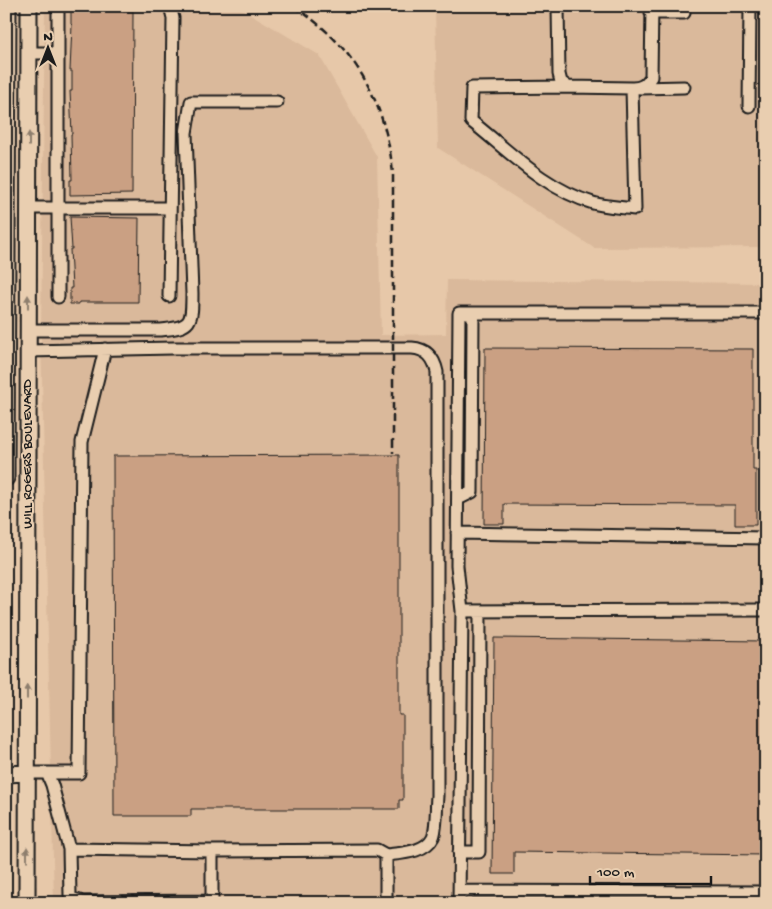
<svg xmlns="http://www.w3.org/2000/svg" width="772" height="909" viewBox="0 0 772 909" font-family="'Gochi Hand',sans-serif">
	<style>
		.built { fill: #dab99b }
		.building { fill: #caa083; stroke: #1c1c1c }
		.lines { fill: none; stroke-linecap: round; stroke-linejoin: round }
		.minor-casing { stroke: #1c1c1c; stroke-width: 15 }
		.major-casing { stroke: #1c1c1c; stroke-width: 19 }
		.minor { stroke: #e9ceb0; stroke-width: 11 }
		.major { stroke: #e9ceb0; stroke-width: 15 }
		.rail { stroke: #1c1c1c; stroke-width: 2.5; stroke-dasharray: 8 4; stroke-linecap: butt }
		.oneway { fill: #8d7e6d }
		.labels { text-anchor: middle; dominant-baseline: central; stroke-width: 4; stroke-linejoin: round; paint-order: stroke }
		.street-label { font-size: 14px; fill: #1c1c1c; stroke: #e9ceb0 }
	</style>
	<rect width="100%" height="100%" fill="#e7c8a9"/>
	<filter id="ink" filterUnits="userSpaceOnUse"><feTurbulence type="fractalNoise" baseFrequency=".02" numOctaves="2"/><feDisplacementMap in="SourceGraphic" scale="10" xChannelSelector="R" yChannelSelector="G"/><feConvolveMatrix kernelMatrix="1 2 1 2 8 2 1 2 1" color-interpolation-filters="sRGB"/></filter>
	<g filter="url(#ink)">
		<!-- built -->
		<path class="built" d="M45 6H237L319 55 377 157 381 335 446 334 447 280 766 283V903H54L41 333Z
			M435 6H766V247L594 248 438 148Z"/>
		<!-- building -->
		<path class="building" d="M71 10 133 11 132 194 70 195V180H72L71 134H72L70 91H72V71H70L72 25 71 24Z
			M70 217 139 218 138 302H79V304H70V288H72L70 249H72Z
			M485 348 753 349V470H756V525H735V505L504 504V524H484Z
			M399 455V715H403V800H399V809H191V816H114L113 456Z
			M494 638 766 641V855L514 852V874H492Z"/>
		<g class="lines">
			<defs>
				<path id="minor" d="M558 6 559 74 561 82 568 87 632 88C642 88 645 85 651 77L652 6
					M651 13H684
					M29 53H58
					M568 87 472 88 471 121C509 151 545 189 593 203 606 207 621 207 635 209L632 88
					M640 88 684 87
					M749 106 750 6
					M28 208H169
					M169 296 173 18 170 6
					M58 297V6
					M28 330H161C192 327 192 323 192 293L186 133 191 102H277
					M28 351 173 348H412C427 349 434 358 437 372V796C436 807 437 828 433 837 425 853 401 853 386 855V903
					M458 499 472 492 473 313
					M457 533 766 538
					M462 611 457 566 459 313H766
					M27 773H47L52 785 69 849 212 851V903
					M47 773H79L82 442 105 349
					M69 849 70 895 71 898 83 902 212 901
					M212 851 377 850 386 855
					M459 852H479L480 611
					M459 891 766 892
					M459 903 462 611 766 610"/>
				<path id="major" d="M6 478 8 6
					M6 774 27 773
					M27 903 29 6"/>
			</defs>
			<!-- minor casing -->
			<use href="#minor" class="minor-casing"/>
			<!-- major casing -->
			<use href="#major" class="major-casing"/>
			<!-- minor -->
			<use href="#minor" class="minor"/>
			<!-- major -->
			<use href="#major" class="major"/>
			<!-- rail -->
			<path class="rail" d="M293 6C355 45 386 102 393 174V453"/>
		</g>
		<!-- one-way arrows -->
		<defs><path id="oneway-solid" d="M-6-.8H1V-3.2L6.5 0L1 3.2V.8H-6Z" transform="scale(1.25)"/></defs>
		<g class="oneway">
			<use href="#oneway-solid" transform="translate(29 139) rotate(-90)"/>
			<use href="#oneway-solid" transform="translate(28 302) rotate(-90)"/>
			<use href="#oneway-solid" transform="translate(27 692) rotate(-90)"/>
			<use href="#oneway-solid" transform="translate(27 854) rotate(-90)"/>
		</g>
	</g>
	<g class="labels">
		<!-- street labels -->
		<g class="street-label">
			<text transform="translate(28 454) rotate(-90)">WILL ROGERS BOULEVARD</text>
		</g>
	</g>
	<!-- margin -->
	<rect width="772" height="909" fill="none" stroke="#e9ceb0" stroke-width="25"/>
	<rect x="12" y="12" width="747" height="884" fill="none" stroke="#1c1c1c" stroke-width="2" filter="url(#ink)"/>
	<!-- north arrow -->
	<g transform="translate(48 48)" stroke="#e9ceb0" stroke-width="4" paint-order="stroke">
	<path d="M0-4L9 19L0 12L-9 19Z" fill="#1c1c1c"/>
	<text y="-8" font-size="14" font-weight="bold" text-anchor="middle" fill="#1c1c1c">N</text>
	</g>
	<!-- scale -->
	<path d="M590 876v8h121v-8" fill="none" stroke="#1c1c1c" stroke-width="2.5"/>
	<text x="597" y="876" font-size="15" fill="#1c1c1c" stroke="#e9ceb0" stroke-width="4" paint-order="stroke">100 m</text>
</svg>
